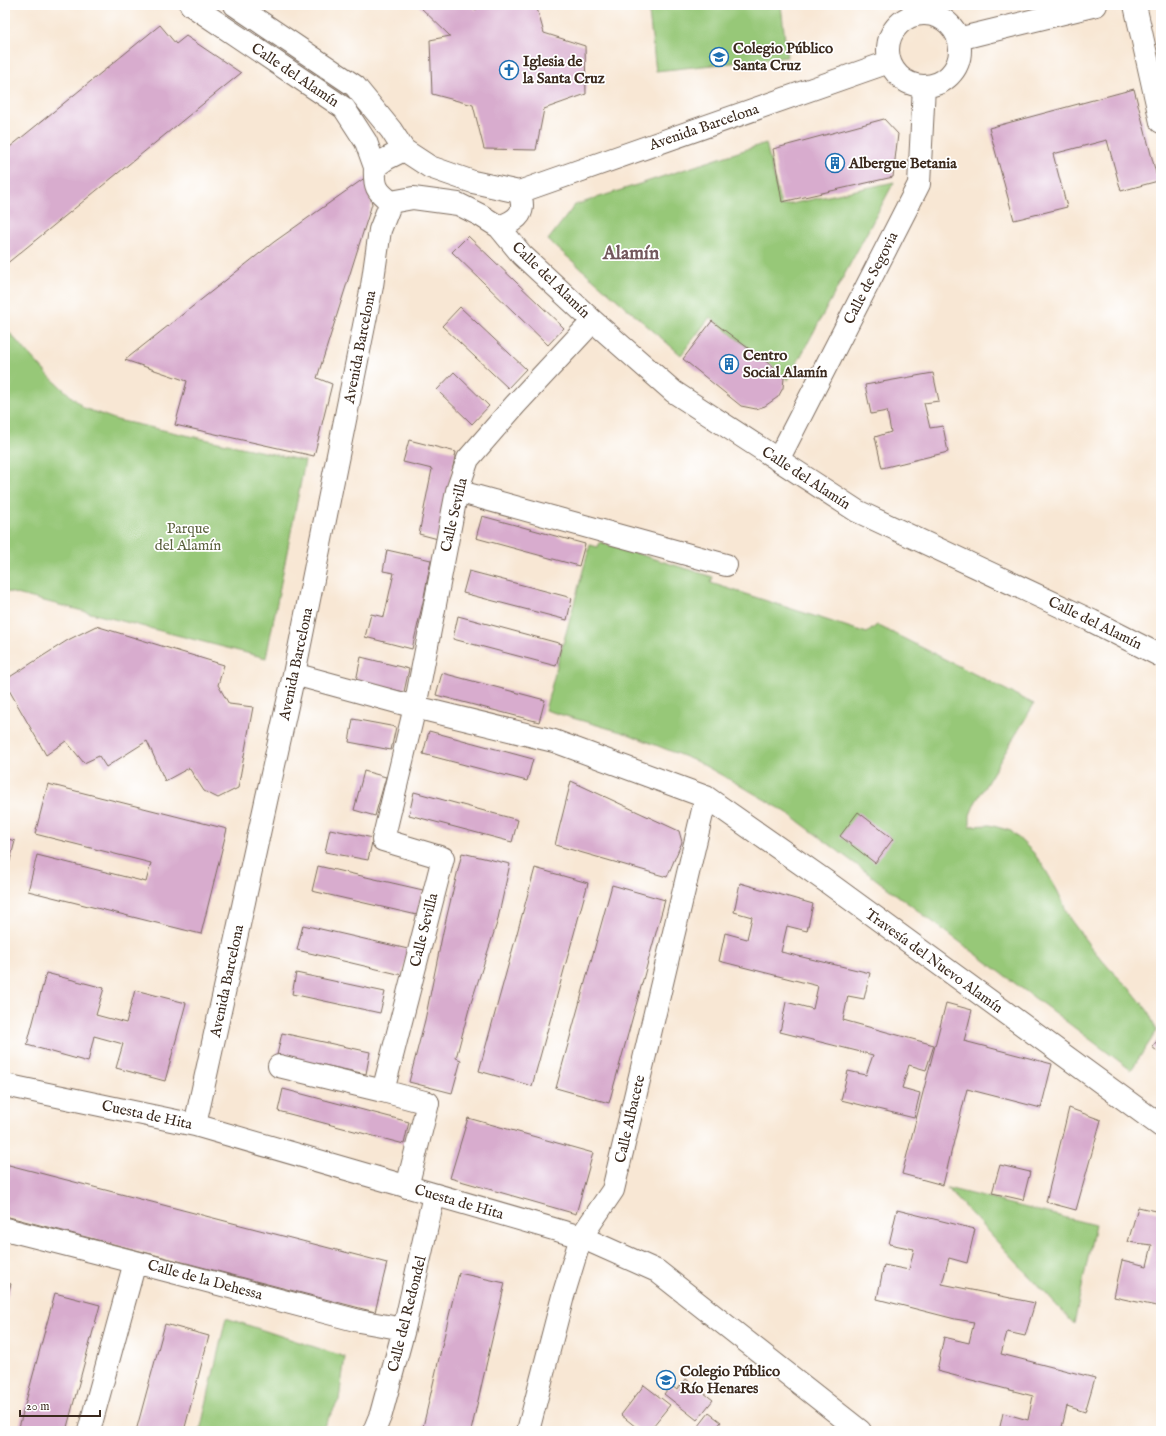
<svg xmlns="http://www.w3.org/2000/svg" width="1166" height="1436" viewBox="0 0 1166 1436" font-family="'IM FELL English',serif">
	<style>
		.green { fill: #97c878; stroke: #69794b }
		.building { fill: #d8acce }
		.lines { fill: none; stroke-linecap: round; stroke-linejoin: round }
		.pedestrian-casing { stroke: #7d6c5e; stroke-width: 24 }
		.minor-casing { stroke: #7d6c5e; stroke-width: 24 }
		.pedestrian { stroke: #fff; stroke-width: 22 }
		.minor { stroke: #fff; stroke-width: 22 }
		.labels { text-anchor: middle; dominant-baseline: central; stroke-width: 3.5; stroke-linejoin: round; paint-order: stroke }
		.poi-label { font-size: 15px; font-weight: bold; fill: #3b2a1e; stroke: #fff; text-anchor: start }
		.street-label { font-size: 15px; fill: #3b2a1e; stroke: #fff }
		.park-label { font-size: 15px; fill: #5b613e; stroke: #fff }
		.district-label { font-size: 19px; font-weight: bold; fill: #72585c; stroke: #fff }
	</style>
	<rect width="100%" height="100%" fill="#fff"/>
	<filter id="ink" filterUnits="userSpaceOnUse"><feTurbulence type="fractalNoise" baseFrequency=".025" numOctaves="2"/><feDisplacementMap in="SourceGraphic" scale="8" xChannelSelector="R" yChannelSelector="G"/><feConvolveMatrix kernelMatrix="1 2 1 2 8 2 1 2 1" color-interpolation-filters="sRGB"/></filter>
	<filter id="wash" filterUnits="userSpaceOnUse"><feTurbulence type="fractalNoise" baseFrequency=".012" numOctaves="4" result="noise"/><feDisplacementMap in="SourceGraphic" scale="16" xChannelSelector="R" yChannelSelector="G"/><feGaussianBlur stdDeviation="0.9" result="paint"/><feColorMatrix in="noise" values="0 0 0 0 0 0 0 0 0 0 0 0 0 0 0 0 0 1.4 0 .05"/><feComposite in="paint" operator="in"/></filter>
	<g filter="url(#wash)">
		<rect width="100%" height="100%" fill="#f8e7d4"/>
		<!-- green -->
		<path class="green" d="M648 5H781L787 57 656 71Z
			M766 143 781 206 894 182 788 380 710 317 681 355 548 240 575 205Z
			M5 328 50 377 84 408 117 420 305 461 266 658 5 591Z
			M600 542 713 577 711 583 867 633 877 625 1034 704 975 803 970 815V826L990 825 1011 831 1033 852 1045 869 1058 892 1070 919 1090 946 1108 967 1132 991 1148 1011 1157 1031 1131 1070 786 812 743 787 698 762 628 734 545 710 590 545 598 547Z
			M947 1188 1095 1225 1074 1324Z
			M226 1318 345 1357 339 1400 321 1431H200Z"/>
		<g id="blocks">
			<!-- building -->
			<path class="building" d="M418 5H471L476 10 477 5H536L544 33 585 46 586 94 544 109 536 150 484 149 473 105 432 94 430 40 450 36Z
				M160 25 176 44 186 36 241 73 5 265V151Z
				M1134 89 1158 181 1121 191 1107 140 1053 154 1067 207 1014 220 989 128Z
				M884 119 898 134 893 177 782 202 773 149Z
				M366 177 372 204 317 378 332 384 314 456 175 425 187 381 125 360 274 242Z
				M468 236 564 328 548 345 452 252Z
				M460 307 526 369 508 388 442 326Z
				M712 321 776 369 784 378 783 388 778 397 765 406 756 409 741 406 683 359Z
				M454 372 489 406 472 424 437 390Z
				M933 373 939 401 924 403 930 428 943 426 948 452 882 468 875 437 891 432 887 411 871 414 865 385Z
				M409 440 456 452 438 539 419 534 432 469 403 462Z
				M482 516 585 544 579 566 476 538Z
				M387 550 431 560 423 602 412 649 365 637 371 614 384 617 394 573 383 571Z
				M469 571 572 598 567 620 463 593Z
				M458 616 562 644 556 666 453 639Z
				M96 626 224 665 218 685 229 704 253 707 238 788 218 798 204 791 189 768 165 781 147 741 106 767 99 756 84 763 66 741 46 755 5 683V680L68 640Z
				M361 657 409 669 404 692 356 681Z
				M442 673 545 700 539 722 436 695Z
				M353 719 396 727 391 750 349 742Z
				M429 731 533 759 527 781 423 754Z
				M364 771 386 777 375 816 354 810Z
				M571 781 679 831 682 842 667 877 555 845Z
				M48 784 227 829 201 934 28 891 37 855 146 882 151 863 35 834Z
				M414 792 518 820 512 842 409 815Z
				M858 812 893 839 875 863 840 836Z
				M330 829 373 838 368 860 325 852Z
				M5 838 15 841 6 876H5Z
				M462 853 510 864 497 923 469 1009 456 1058 461 1060 452 1093 409 1082 425 1020 443 932Z
				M318 866 423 890 417 915 312 891Z
				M535 868 588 883 532 1086 479 1071Z
				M740 883 813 904 807 931 787 926 781 952 870 973 864 999 848 996 843 1020 934 1045 926 1070 909 1065 902 1088 920 1093 914 1118 841 1100 848 1071 866 1075 873 1055 780 1032 786 1002 813 1009 818 986 719 961 725 933 747 939 752 917 734 912Z
				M612 885 665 900 609 1103 556 1088Z
				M303 925 408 949 402 975 297 950Z
				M46 973 104 988 96 1015 126 1023 135 990 186 1003 165 1081 116 1068 123 1044 94 1036 88 1062 27 1045Z
				M296 973 385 992 380 1013 292 994Z
				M946 1003 972 1010 964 1041 1052 1064 1041 1108 967 1089 943 1185 902 1174Z
				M282 1033 370 1052 366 1074 277 1055Z
				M1161 1036V1054L1152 1047Z
				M283 1089 409 1122 404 1144 278 1111Z
				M1069 1108 1101 1120 1076 1210 1046 1202Z
				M468 1118 593 1153 576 1214 450 1178Z
				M5 1164 387 1263 375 1312 5 1216Z
				M1000 1165 1030 1172 1023 1200 992 1193Z
				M1138 1207 1161 1212V1307L1114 1297 1122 1260 1147 1266 1152 1245 1128 1242Z
				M897 1210 975 1229 967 1263 949 1258 942 1284 1035 1303 1025 1336 1007 1332 1001 1354 1095 1378 1085 1412 1067 1406 1062 1427 1077 1431H999L1003 1413 1028 1420 1033 1396 937 1371 944 1337 969 1343 974 1322 955 1319 877 1299 884 1265 909 1270 914 1249 889 1244Z
				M459 1273 505 1283 471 1431H422Z
				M5 1282 11 1284 5 1303Z
				M55 1293 100 1305 66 1431H18Z
				M165 1324 209 1336 184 1431H136Z
				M686 1379 713 1400 697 1420 664 1394 671 1385 677 1390Z
				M644 1385 670 1405 649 1431H641L621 1415Z
				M709 1413 721 1422 714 1431H695Z"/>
		</g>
	</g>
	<g filter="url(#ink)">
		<use href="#blocks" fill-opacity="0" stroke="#7d6c5e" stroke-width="1"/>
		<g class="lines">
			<defs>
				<path id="pedestrian" d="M407 1187 428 1103"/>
				<path id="minor" d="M191 5 344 108 366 142 375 167
					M235 5 355 86 391 130 404 150
					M1135 5 1161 122
					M888 50a36 36 0 1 1 72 0a36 36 0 1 1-72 0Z
					M958 39 1096 5
					M404 150 430 167 473 182 519 192C527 212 519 220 499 227L480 215 458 204 413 198 391 202C376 191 374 186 375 167L386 159Z
					M519 192 889 62
					M499 227 522 255 593 321 674 392 857 511 1092 621 1161 656
					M778 460 919 184 924 86
					M457 491 726 565
					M294 674 415 707 554 741 706 797 827 882 1161 1126
					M279 1066 383 1091 443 858 383 840 415 707 457 491 468 459 515 405 593 321
					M5 1085 195 1125 581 1237 657 1271 860 1431
					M383 1091 428 1103
					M195 1125 294 674 372 286 380 230 391 202
					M5 1229 135 1262 359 1321 404 1329
					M89 1431 135 1262
					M374 1431 381 1414 404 1329 434 1195
					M528 1431 563 1296 581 1237 613 1190 706 797"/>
			</defs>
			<!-- pedestrian casing -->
			<use href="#pedestrian" class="pedestrian-casing"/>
			<!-- minor casing -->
			<use href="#minor" class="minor-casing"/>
			<!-- pedestrian -->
			<use href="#pedestrian" class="pedestrian"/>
			<!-- minor -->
			<use href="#minor" class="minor"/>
		</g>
	</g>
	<!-- icons -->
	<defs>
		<symbol id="school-ring" viewBox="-11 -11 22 22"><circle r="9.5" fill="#fff" stroke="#1f6fb2" stroke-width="1.5"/><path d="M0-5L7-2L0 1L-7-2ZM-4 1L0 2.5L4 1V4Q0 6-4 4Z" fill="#1f6fb2"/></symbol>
		<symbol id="church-ring" viewBox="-11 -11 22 22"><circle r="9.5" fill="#fff" stroke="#1f6fb2" stroke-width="1.5"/><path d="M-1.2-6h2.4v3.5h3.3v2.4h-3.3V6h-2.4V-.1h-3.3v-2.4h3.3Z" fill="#1f6fb2"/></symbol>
		<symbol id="building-ring" viewBox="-11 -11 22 22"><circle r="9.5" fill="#fff" stroke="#1f6fb2" stroke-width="1.5"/><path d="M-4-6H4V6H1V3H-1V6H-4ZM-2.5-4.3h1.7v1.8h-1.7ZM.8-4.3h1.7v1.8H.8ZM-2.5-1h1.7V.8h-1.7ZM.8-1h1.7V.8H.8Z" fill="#1f6fb2"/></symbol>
	</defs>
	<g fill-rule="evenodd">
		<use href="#school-ring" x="708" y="46" width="22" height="22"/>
		<use href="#church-ring" x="498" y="59" width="22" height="22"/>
		<use href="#building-ring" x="824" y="152" width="22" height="22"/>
		<use href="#building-ring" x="718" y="353" width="22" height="22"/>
		<use href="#school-ring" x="655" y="1369" width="22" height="22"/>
	</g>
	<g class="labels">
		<!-- poi labels -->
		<g class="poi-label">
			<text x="733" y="48">Colegio Público<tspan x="733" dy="17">Santa Cruz</tspan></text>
			<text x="523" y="61">Iglesia de<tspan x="523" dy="17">la Santa Cruz</tspan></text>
			<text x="849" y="163">Albergue Betania</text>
			<text x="743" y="355">Centro<tspan x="743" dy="17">Social Alamín</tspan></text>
			<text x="680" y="1371">Colegio Público<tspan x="680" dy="17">Río Henares</tspan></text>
		</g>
		<!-- street labels -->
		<g class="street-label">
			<text transform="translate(295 75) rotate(34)">Calle del Alamín</text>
			<text transform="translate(704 127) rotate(-19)">Avenida Barcelona</text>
			<text transform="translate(871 278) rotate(-63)">Calle de Segovia</text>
			<text transform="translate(551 280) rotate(44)">Calle del Alamín</text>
			<text transform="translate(360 347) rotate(-79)">Avenida Barcelona</text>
			<text transform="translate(806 478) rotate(33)">Calle del Alamín</text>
			<text transform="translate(454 515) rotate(-77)">Calle Sevilla</text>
			<text transform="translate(1095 623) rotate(26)">Calle del Alamín</text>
			<text transform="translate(296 664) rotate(-78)">Avenida Barcelona</text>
			<text transform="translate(424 930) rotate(-76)">Calle Sevilla</text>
			<text transform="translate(934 961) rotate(36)">Travesía del Nuevo Alamín</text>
			<text transform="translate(227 981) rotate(-78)">Avenida Barcelona</text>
			<text transform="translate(147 1115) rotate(12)">Cuesta de Hita</text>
			<text transform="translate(630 1119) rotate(-77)">Calle Albacete</text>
			<text transform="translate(459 1202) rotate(16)">Cuesta de Hita</text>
			<text transform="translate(205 1280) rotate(15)">Calle de la Dehessa</text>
			<text transform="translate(407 1314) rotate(-76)">Calle del Redondel</text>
		</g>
		<!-- park labels -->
		<g class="park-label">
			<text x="188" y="528">Parque<tspan x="188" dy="17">del Alamín</tspan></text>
		</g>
		<!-- district labels -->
		<g class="district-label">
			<text x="631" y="254">Alamín</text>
		</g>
	</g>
	<!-- margin -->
	<rect width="1166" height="1436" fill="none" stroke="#fff" stroke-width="20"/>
	<!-- scale -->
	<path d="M20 1410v6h80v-6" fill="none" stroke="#3b2a1e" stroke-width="2"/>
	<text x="26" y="1410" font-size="12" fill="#3b2a1e" stroke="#ffffff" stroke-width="3" paint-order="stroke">20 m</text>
</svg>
